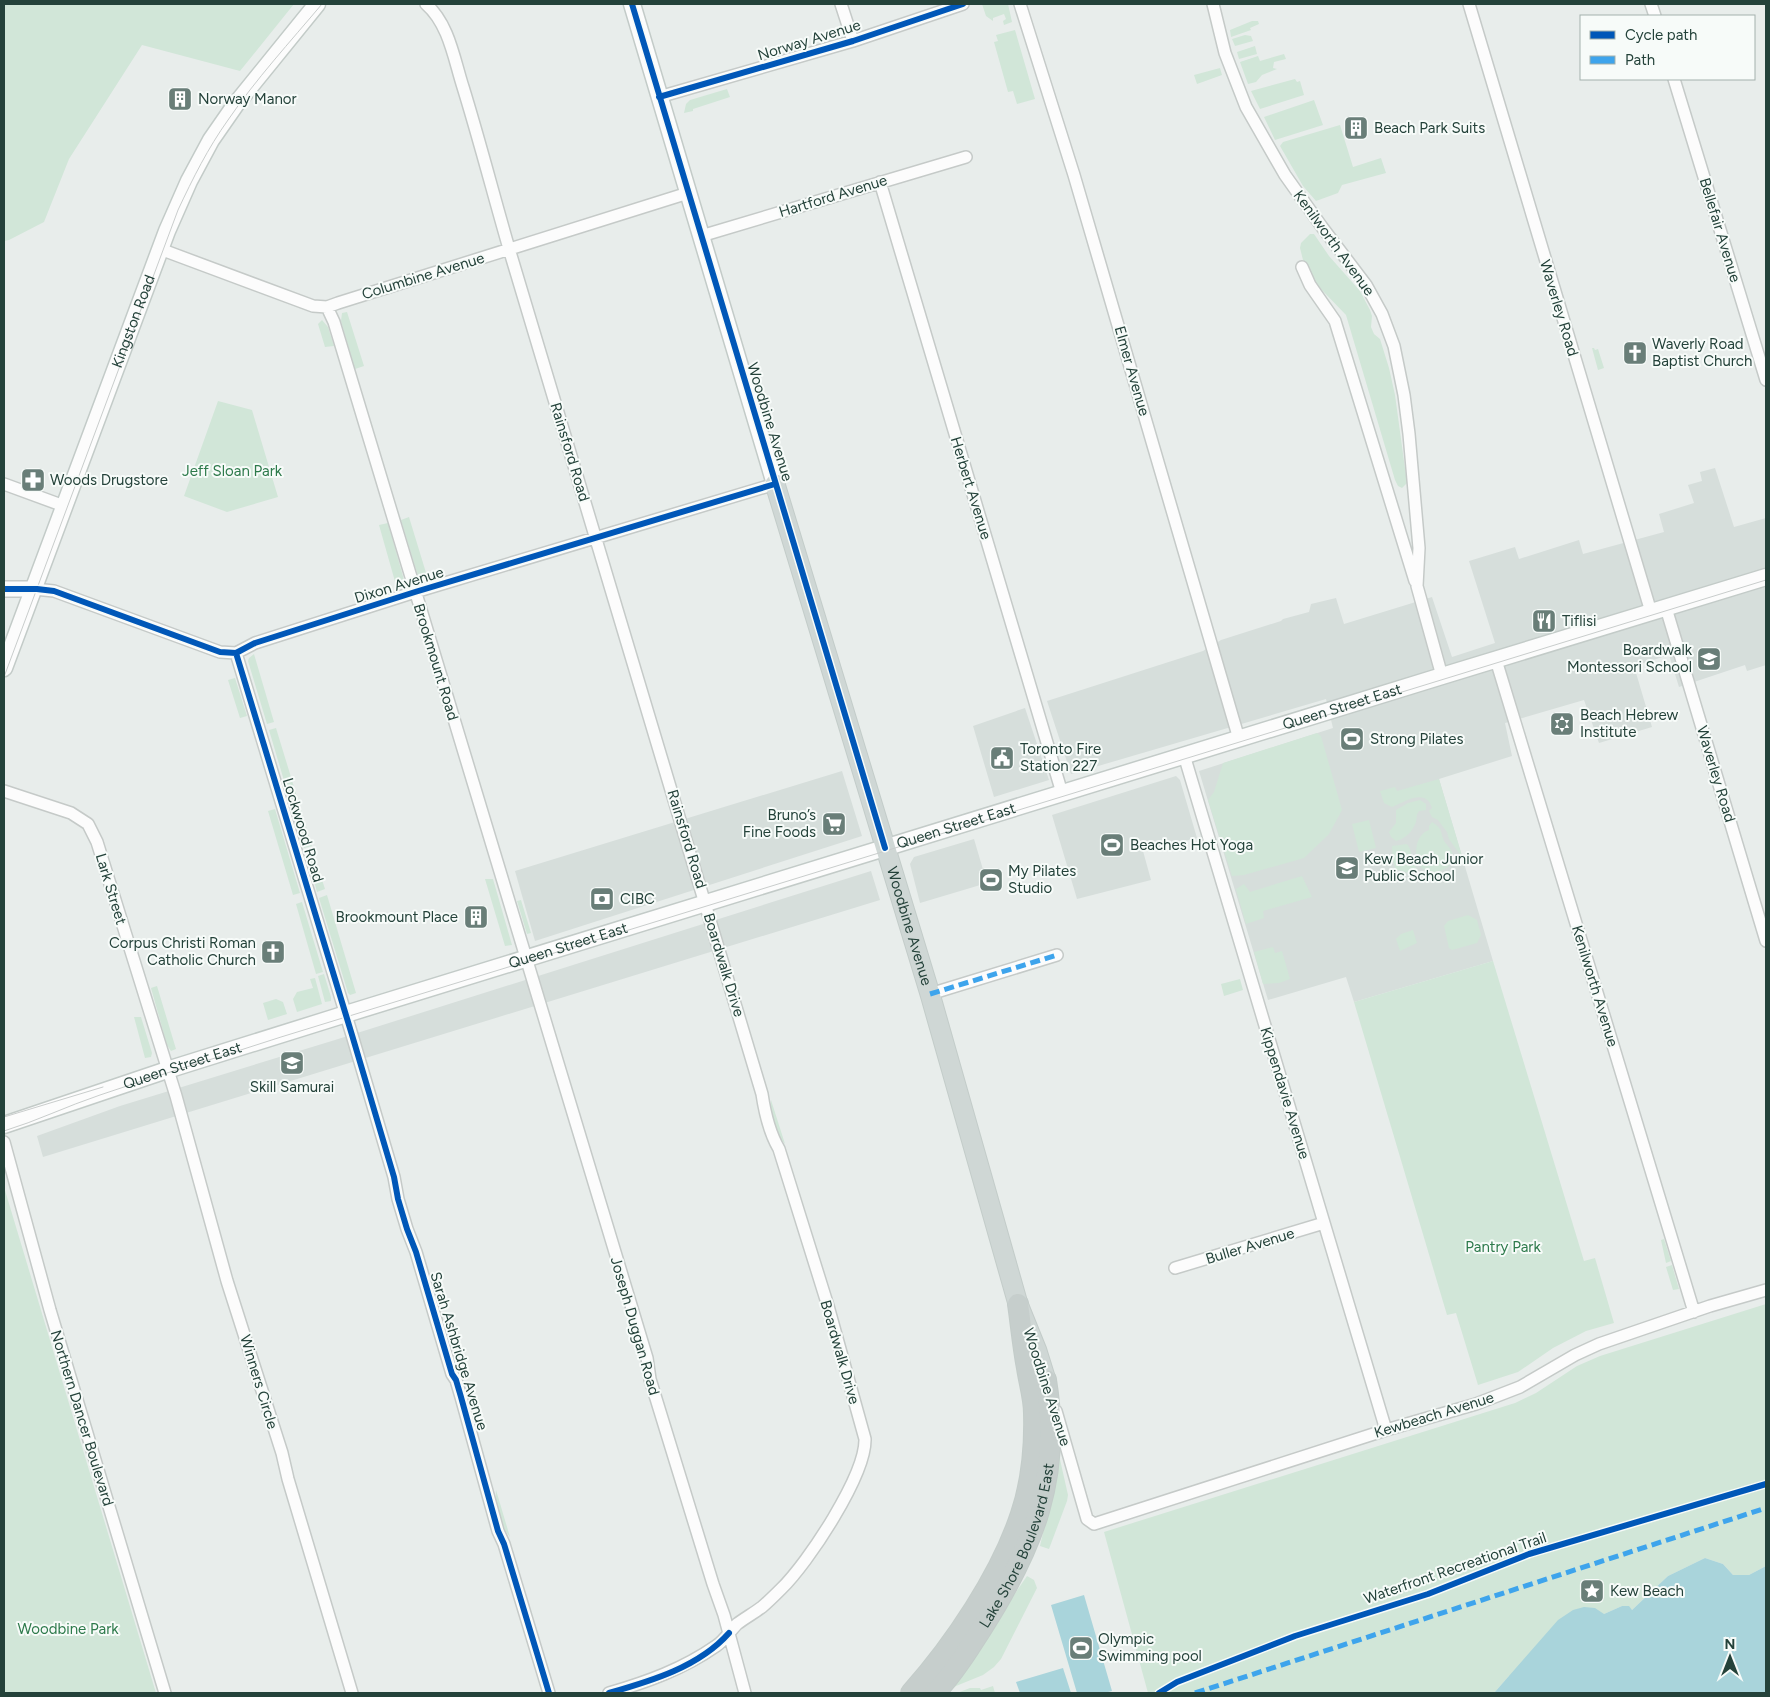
<svg xmlns="http://www.w3.org/2000/svg" width="1770" height="1697" viewBox="0 0 1770 1697" font-family="Figtree,sans-serif">
	<style>
		.built { fill: #d6dedb }
		.green { fill: #d1e6d8 }
		.water { fill: #a9d4db }
		.lines { fill: none; stroke-linecap: round; stroke-linejoin: round }
		.minor-casing { stroke: #c5cac8; stroke-width: 14 }
		.tertiary-casing { stroke: #c5cac8; stroke-width: 18 }
		.secondary-casing { stroke: #c3cbc8; stroke-width: 19 }
		.primary-casing { stroke: #c3ccc9; stroke-width: 21 }
		.trunk-casing { stroke: #c3ccc9; stroke-width: 22 }
		.minor { stroke: #fcfcfc; stroke-width: 11 }
		.tertiary { stroke: #fcfcfc; stroke-width: 15 }
		.secondary { stroke: #fcfcfc; stroke-width: 16 }
		.primary { stroke: #cfd7d5; stroke-width: 19 }
		.trunk { stroke: #c6cecc; stroke-width: 20 }
		.tram { stroke: #c9cdcc; stroke-width: 1 }
		.quiet { stroke: #3ea4ec; stroke-width: 5; stroke-dasharray: 10 5; stroke-linecap: butt }
		.cycleway-casing { stroke: #f7fbf9; stroke-width: 9 }
		.cycleway { stroke: #0057b8; stroke-width: 6 }
		.labels { text-anchor: middle; dominant-baseline: central; stroke-width: 4; stroke-linejoin: round; paint-order: stroke }
		.street-label { font-size: 15px; fill: #24423a; stroke: #f7fbf9 }
		.poi-label { font-size: 15px; fill: #24423a; stroke: #f7fbf9; text-anchor: start }
		.park-label { font-size: 15px; fill: #2d7a4b; stroke: #f7fbf9 }
	</style>
	<rect width="100%" height="100%" fill="#e8edeb"/>
	<!-- built -->
	<path class="built" d="M1715 468 1734 527 1766 518V665L1747 671 1745 665 1679 687 1669 655 1634 666 1652 727 1599 743 1584 700 1505 723 1512 756 1439 779 1493 961 1354 1002 1346 977 1268 1000 1199 771 1333 728 1326 699 1071 774 1047 701 1203 651 1221 640 1281 621 1283 619 1309 612 1311 604 1336 598 1344 624 1432 597 1452 657 1495 643 1469 561 1515 547 1519 559 1579 540 1583 554 1664 532 1659 514 1694 503 1688 485 1702 481 1700 472Z
		M1025 708 1049 780 994 797 973 726Z
		M842 771 862 836 535 941 515 871Z
		M1176 776 1180 780 1197 838 1143 851 1151 880 1077 899 1052 815Z
		M974 839 987 883 920 903 910 864 914 857Z
		M871 871 880 900 43 1157 37 1136 120 1106 335 1040Z"/>
	<!-- green -->
	<path class="green" d="M4 4H294L240 71 142 45 69 159 44 222 9 240 4 241Z
		M982 4H1008L1012 22 1004 25 1003 21 1006 19 1004 14 993 18V21L986 16Z
		M1252 21H1258L1259 24 1250 28 1251 30 1231 37 1230 30Z
		M1015 30 1035 99 1017 104 1013 91 1008 92 994 42 998 41 996 35Z
		M1245 35 1251 36 1253 41 1235 46 1232 39Z
		M1255 46 1257 54 1239 59 1237 52Z
		M1284 54 1286 59 1274 62 1273 68 1277 69 1262 75 1256 82 1248 84 1240 62 1258 56 1260 61Z
		M1220 68 1222 75 1197 84 1194 75Z
		M1295 79 1297 82 1300 81 1304 95 1260 109 1251 91Z
		M727 89 730 97 693 109V111L684 113 686 104 690 100Z
		M1314 100 1323 125 1275 140 1264 117Z
		M1340 125 1353 167 1381 158 1386 173 1342 185 1338 193 1316 201 1303 186 1280 146 1283 142Z
		M1310 234H1314L1329 256 1360 291 1370 310 1372 316 1371 327 1374 334 1380 339 1389 368 1395 395 1407 483 1402 488 1398 486 1395 480 1346 315 1318 286 1303 260 1300 248 1301 243Z
		M347 312 364 366 355 369 341 321 342 313Z
		M322 320 328 327 334 346 325 347 318 324Z
		M1592 348H1594L1595 350 1598 349 1604 368 1598 370Z
		M218 401 252 410 278 497 227 512 184 496Z
		M409 517 427 576 425 577 419 578 417 573 401 520Z
		M388 523 404 580 402 583 396 585 379 525Z
		M254 654 274 722 267 724 248 661 249 658Z
		M235 678 247 716 240 718 228 680Z
		M276 728 312 846 304 848 269 730Z
		M1317 733 1321 736 1342 810 1329 834 1304 858 1244 875 1232 876 1208 800 1214 792 1223 763Z
		M1439 779 1463 859 1449 839 1447 832 1438 820 1432 817 1429 811 1432 808C1426 787 1404 802 1392 807L1384 803 1380 791 1395 787 1397 791Z
		M1420 800 1426 804V810L1419 811C1416 815 1417 817 1416 822 1413 831 1405 839 1396 841L1391 837 1389 832 1396 823V810L1408 803Z
		M275 809 300 893 293 895 268 811Z
		M1369 820 1376 848 1359 852 1352 824Z
		M1432 822C1443 829 1440 831 1444 841 1446 844 1449 847 1451 850 1464 873 1408 887 1417 844 1419 837 1423 832 1429 830V826Z
		M1407 844C1413 851 1411 863 1419 872L1416 876 1400 870 1396 871 1393 861 1392 846Z
		M313 852 325 889 317 892 307 854Z
		M1302 876 1312 897 1263 911 1264 918 1246 924 1236 889 1244 884 1250 892Z
		M485 879H493L512 945 505 946Z
		M327 895 356 993 350 995 348 993 319 898Z
		M521 900 531 933 527 934 517 901Z
		M302 902 323 972 316 974 296 904Z
		M1468 915 1477 920 1481 935 1477 943 1452 950 1449 948 1444 926 1448 921Z
		M1413 930 1417 943 1400 951 1396 939 1401 934Z
		M1273 947 1275 953 1282 951 1290 979 1279 983 1263 984 1254 952Z
		M1493 961 1584 1261 1595 1258 1614 1323 1586 1331 1553 1348 1518 1372 1478 1385 1456 1313 1447 1315 1354 1002Z
		M324 974 331 997V1001L325 1002 318 976Z
		M315 978 322 1004 297 1012 293 999 297 992 313 988 310 979Z
		M1240 979 1243 990 1224 996 1221 984Z
		M157 986 176 1049 171 1051 167 1045 151 988Z
		M276 999 283 1002 287 1014 268 1020 263 1003Z
		M134 1017H141L152 1053 151 1057 145 1058Z
		M771 1100 785 1144C775 1133 770 1115 771 1100Z
		M4 1187 156 1693H4Z
		M1664 1239 1671 1261 1666 1263 1661 1240Z
		M1672 1265 1679 1289 1673 1290 1666 1267Z
		M1766 1304V1566L1749 1575H1733L1723 1564 1705 1558 1668 1576 1632 1610 1622 1606 1604 1614 1509 1676 1494 1693H1148L1104 1532 1515 1403 1536 1393 1577 1366 1600 1356Z
		M1059 1455 1068 1495 1067 1501 1049 1549 1040 1546 1055 1481Z
		M496 1490 510 1537C499 1524 495 1506 496 1490Z
		M1027 1576 1034 1580 1037 1588 1001 1659 994 1667 983 1675 956 1686 947 1693Z
		M993 1686 995 1693H957L970 1688H980L981 1690Z"/>
	<!-- water -->
	<path class="water" d="M1705 1558 1723 1564 1733 1575H1749L1766 1566V1693H1494L1558 1620 1573 1610 1584 1607 1595 1608 1604 1614 1622 1606H1629L1632 1610 1668 1576Z
		M1084 1595 1112 1691 1104 1693H1077L1051 1605Z
		M1063 1668 1071 1693H1020L1016 1682Z"/>
	<g class="lines">
		<defs>
			<path id="minor" d="M426 4C449 24 454 59 463 87 480 142 494 197 510 252 594 533 680 813 762 1094 765 1114 769 1132 779 1149L828 1306 865 1439C866 1475 808 1563 781 1589 775 1595 769 1601 762 1607 754 1613 745 1618 737 1624 730 1631 724 1641 716 1646 683 1669 647 1682 609 1693
				M841 4 853 41
				M1020 4 1074 175 1239 739
				M1213 4 1225 53 1246 107 1285 175 1322 227 1366 285 1382 314 1394 346 1404 395 1409 434 1419 548 1417 586 1442 676
				M1469 4 1651 612
				M1651 4 1655 16
				M1674 79 1766 380
				M659 97 853 41 963 4
				M880 182 1062 793
				M701 236 966 157
				M160 249 313 306 327 307 338 303 688 193
				M1302 267 1310 285 1335 321 1415 581
				M327 307 334 322C438 668 540 1014 647 1358L650 1379 713 1584 724 1615 745 1693
				M4 484 64 506
				M34 589 54 591 220 652 236 653 255 643 415 592 775 484
				M1666 608 1766 941
				M236 653 352 1035 394 1177 398 1199 407 1229 416 1252 452 1374 456 1380 461 1397 498 1531 504 1544 549 1693
				M1496 660 1694 1312
				M1184 755 1386 1430
				M4 791 71 813 88 824 97 842 176 1096 227 1281 282 1453 288 1479 352 1693
				M930 994 1057 955
				M4 1142 50 1310 165 1693
				M1175 1268 1324 1223
				M1056 1411 1087 1519 1094 1524 1386 1430 1476 1404 1520 1387 1575 1355 1599 1344 1710 1306 1766 1290"/>
			<path id="tertiary" d="M4 589H34"/>
			<g id="secondary">
				<path d="M632 4 775 484"/>
				<path id="s1" d="M4 668 167 231 189 181 211 140 236 104 317 4"/>
				<path id="s2" d="M4 1125 167 1070 346 1014 1442 676 1766 577"/>
			</g>
			<g id="primary">
				<path id="s3" d="M775 484 930 994 1018 1304 1037 1351 1046 1380"/>
			</g>
			<g id="trunk">
				<path d="M911 1693C954 1645 1001 1575 1021 1514 1032 1481 1035 1447 1034 1413 1034 1398 1029 1382 1027 1368 1023 1347 1021 1325 1018 1304"/>
				<path id="s4" d="M935 1693C953 1674 968 1650 982 1628 1033 1548 1062 1477 1046 1380"/>
			</g>
		</defs>
		<!-- minor casing -->
		<use href="#minor" class="minor-casing"/>
		<!-- tertiary casing -->
		<use href="#tertiary" class="tertiary-casing"/>
		<!-- secondary casing -->
		<use href="#secondary" class="secondary-casing"/>
		<!-- primary casing -->
		<use href="#primary" class="primary-casing"/>
		<!-- trunk casing -->
		<use href="#trunk" class="trunk-casing"/>
		<!-- minor -->
		<use href="#minor" class="minor"/>
		<!-- tertiary -->
		<use href="#tertiary" class="tertiary"/>
		<!-- secondary -->
		<use href="#secondary" class="secondary"/>
		<!-- primary -->
		<use href="#primary" class="primary"/>
		<!-- trunk -->
		<use href="#trunk" class="trunk"/>
		<!-- tram -->
		<path class="tram" d="M4 677 178 210C193 178 208 148 228 120 256 79 290 42 322 4
			M4 1117 103 1087
			M4 1131C37 1121 67 1106 100 1095 160 1074 221 1057 281 1037L1766 580"/>
		<!-- quiet -->
		<path class="quiet" d="M930 994 1057 955
			M1195 1693 1766 1508"/>
		<defs>
			<path id="cycleway" d="M632 4 885 848
				M659 97 853 41 963 4
				M4 589H37L54 591 220 652 236 653 255 643 415 592 775 484
				M236 653 352 1035 394 1177 398 1199 407 1229 416 1252 452 1374 456 1380 461 1397 498 1531 504 1544 549 1693
				M609 1693C651 1681 699 1667 729 1633
				M1159 1693 1177 1682 1295 1636 1428 1594 1529 1554 1766 1484"/>
		</defs>
		<!-- cycleway casing -->
		<use href="#cycleway" class="cycleway-casing"/>
		<!-- cycleway -->
		<use href="#cycleway" class="cycleway"/>
	</g>
	<!-- icons -->
	<defs>
		<symbol id="building-square" viewBox="-11 -11 22 22"><rect x="-9" y="-9" width="18" height="18" rx="4" fill="#697e78" stroke="#f7fbf9"/><path d="M-4-6H4V6H1V3H-1V6H-4ZM-2.5-4.3h1.7v1.8h-1.7ZM.8-4.3h1.7v1.8H.8ZM-2.5-1h1.7V.8h-1.7ZM.8-1h1.7V.8H.8Z" fill="#fff"/></symbol>
		<symbol id="church-square" viewBox="-11 -11 22 22"><rect x="-9" y="-9" width="18" height="18" rx="4" fill="#697e78" stroke="#f7fbf9"/><path d="M-1.2-6h2.4v3.5h3.3v2.4h-3.3V6h-2.4V-.1h-3.3v-2.4h3.3Z" fill="#fff"/></symbol>
		<symbol id="pharmacy-square" viewBox="-11 -11 22 22"><rect x="-9" y="-9" width="18" height="18" rx="4" fill="#697e78" stroke="#f7fbf9"/><path d="M-2-6h4v4h4v4h-4v4h-4v-4h-4v-4h4Z" fill="#fff"/></symbol>
		<symbol id="restaurant-square" viewBox="-11 -11 22 22"><rect x="-9" y="-9" width="18" height="18" rx="4" fill="#697e78" stroke="#f7fbf9"/><path d="M-5-6h1v4h1v-4h1v4h1v-4h1v5L-1.5 .5V6h-2V.5L-5-1ZM5-6V6H3V1.5H1.5Q1.5-4 5-6Z" fill="#fff"/></symbol>
		<symbol id="school-square" viewBox="-11 -11 22 22"><rect x="-9" y="-9" width="18" height="18" rx="4" fill="#697e78" stroke="#f7fbf9"/><path d="M0-5L7-2L0 1L-7-2ZM-4 1L0 2.5L4 1V4Q0 6-4 4Z" fill="#fff"/></symbol>
		<symbol id="synagogue-square" viewBox="-11 -11 22 22"><rect x="-9" y="-9" width="18" height="18" rx="4" fill="#697e78" stroke="#f7fbf9"/><path d="M0-6.5L5.6 3.2H-5.6ZM0 6.5L5.6-3.2H-5.6Z" fill="#fff"/></symbol>
		<symbol id="stadium-square" viewBox="-11 -11 22 22"><rect x="-9" y="-9" width="18" height="18" rx="4" fill="#697e78" stroke="#f7fbf9"/><path d="M0-5a6.5 5 0 1 0 0 10a6.5 5 0 1 0 0-10ZM-3.5-1.8h7v3.6h-7Z" fill="#fff"/></symbol>
		<symbol id="civic-square" viewBox="-11 -11 22 22"><rect x="-9" y="-9" width="18" height="18" rx="4" fill="#697e78" stroke="#f7fbf9"/><path d="M-.6-6.5H3V-4.5H.6V-3L4-1V1h2V6H-6V1h2V-1L-.6-3ZM-1.2 2.5V6h2.4V2.5Z" fill="#fff"/></symbol>
		<symbol id="supermarket-square" viewBox="-11 -11 22 22"><rect x="-9" y="-9" width="18" height="18" rx="4" fill="#697e78" stroke="#f7fbf9"/><path d="M-6-5.5h2.5l.6 2H6L4.5 2H-2.5L-4.4-4H-6ZM-1.5 3.2a1.3 1.3 0 1 0 .1 0ZM3 3.2a1.3 1.3 0 1 0 .1 0Z" fill="#fff"/></symbol>
		<symbol id="bank-square" viewBox="-11 -11 22 22"><rect x="-9" y="-9" width="18" height="18" rx="4" fill="#697e78" stroke="#f7fbf9"/><path d="M-6-4H6V4H-6ZM0-2.3a2.3 2.3 0 1 0 0 4.6a2.3 2.3 0 1 0 0-4.6Z" fill="#fff"/></symbol>
		<symbol id="sight-square" viewBox="-11 -11 22 22"><rect x="-9" y="-9" width="18" height="18" rx="4" fill="#697e78" stroke="#f7fbf9"/><path d="M0-6L1.8-2.2L6-1.7L2.9 1.2L3.7 5.4L0 3.3L-3.7 5.4L-2.9 1.2L-6-1.7L-1.8-2.2Z" fill="#fff"/></symbol>
	</defs>
	<g fill-rule="evenodd">
		<use href="#building-square" x="166" y="85" width="28" height="28"/>
		<use href="#building-square" x="1342" y="114" width="28" height="28"/>
		<use href="#church-square" x="1621" y="339" width="28" height="28"/>
		<use href="#pharmacy-square" x="19" y="466" width="28" height="28"/>
		<use href="#restaurant-square" x="1530" y="607" width="28" height="28"/>
		<use href="#school-square" x="1695" y="645" width="28" height="28"/>
		<use href="#synagogue-square" x="1548" y="710" width="28" height="28"/>
		<use href="#stadium-square" x="1338" y="725" width="28" height="28"/>
		<use href="#civic-square" x="988" y="744" width="28" height="28"/>
		<use href="#supermarket-square" x="820" y="810" width="28" height="28"/>
		<use href="#stadium-square" x="1098" y="831" width="28" height="28"/>
		<use href="#school-square" x="1333" y="854" width="28" height="28"/>
		<use href="#stadium-square" x="977" y="866" width="28" height="28"/>
		<use href="#bank-square" x="588" y="885" width="28" height="28"/>
		<use href="#building-square" x="462" y="903" width="28" height="28"/>
		<use href="#church-square" x="259" y="938" width="28" height="28"/>
		<use href="#school-square" x="278" y="1049" width="28" height="28"/>
		<use href="#sight-square" x="1578" y="1577" width="28" height="28"/>
		<use href="#stadium-square" x="1067" y="1634" width="28" height="28"/>
	</g>
	<g class="labels">
		<!-- street labels -->
		<g class="street-label">
			<text transform="translate(809 40) rotate(-17)">Norway Avenue</text>
			<text transform="translate(833 196) rotate(-17)">Hartford Avenue</text>
			<text transform="translate(1720 230) rotate(73)">Bellefair Avenue</text>
			<text transform="translate(1334 243) rotate(54)">Kenilworth Avenue</text>
			<text transform="translate(423 276) rotate(-17)">Columbine Avenue</text>
			<text transform="translate(1559 308) rotate(73)">Waverley Road</text>
			<text stroke="none"><textPath href="#s1" startOffset="370">Kingston Road</textPath></text>
			<text transform="translate(1132 371) rotate(74)">Elmer Avenue</text>
			<text transform="translate(770 422) rotate(73)">Woodbine Avenue</text>
			<text transform="translate(570 452) rotate(73)">Rainsford Road</text>
			<text transform="translate(971 488) rotate(73)">Herbert Avenue</text>
			<text transform="translate(399 585) rotate(-17)">Dixon Avenue</text>
			<text transform="translate(436 662) rotate(73)">Brookmount Road</text>
			<text stroke="none"><textPath href="#s2" startOffset="1402">Queen Street East</textPath></text>
			<text transform="translate(1716 774) rotate(73)">Waverley Road</text>
			<text stroke="none"><textPath href="#s2" startOffset="998">Queen Street East</textPath></text>
			<text transform="translate(303 830) rotate(73)">Lockwood Road</text>
			<text transform="translate(687 839) rotate(73)">Rainsford Road</text>
			<text transform="translate(111 889) rotate(73)">Lark Street</text>
			<text stroke="none"><textPath href="#s3" startOffset="462">Woodbine Avenue</textPath></text>
			<text stroke="none"><textPath href="#s2" startOffset="592">Queen Street East</textPath></text>
			<text transform="translate(724 965) rotate(73)">Boardwalk Drive</text>
			<text transform="translate(1595 986) rotate(73)">Kenilworth Avenue</text>
			<text stroke="none"><textPath href="#s2" startOffset="188">Queen Street East</textPath></text>
			<text transform="translate(1285 1093) rotate(73)">Kippendavie Avenue</text>
			<text transform="translate(1250 1246) rotate(-17)">Buller Avenue</text>
			<text transform="translate(635 1326) rotate(74)">Joseph Duggan Road</text>
			<text transform="translate(459 1351) rotate(73)">Sarah Ashbridge Avenue</text>
			<text transform="translate(840 1352) rotate(74)">Boardwalk Drive</text>
			<text transform="translate(259 1382) rotate(73)">Winners Circle</text>
			<text transform="translate(1047 1387) rotate(72)">Woodbine Avenue</text>
			<text transform="translate(1434 1415) rotate(-17)">Kewbeach Avenue</text>
			<text transform="translate(82 1418) rotate(73)">Northern Dancer Boulevard</text>
			<text stroke="none"><textPath href="#s4" startOffset="171">Lake Shore Boulevard East</textPath></text>
			<text transform="translate(1455 1568) rotate(-19)">Waterfront Recreational Trail</text>
		</g>
		<!-- poi labels -->
		<g class="poi-label">
			<text x="198" y="99">Norway Manor</text>
			<text x="1374" y="128">Beach Park Suits</text>
			<text x="1652" y="344">Waverly Road<tspan x="1652" dy="17">Baptist Church</tspan></text>
			<text x="50" y="480">Woods Drugstore</text>
			<text x="1562" y="621">Tiflisi</text>
			<text x="1692" y="650" text-anchor="end">Boardwalk<tspan x="1692" dy="17">Montessori School</tspan></text>
			<text x="1580" y="715">Beach Hebrew<tspan x="1580" dy="17">Institute</tspan></text>
			<text x="1370" y="739">Strong Pilates</text>
			<text x="1020" y="749">Toronto Fire<tspan x="1020" dy="17">Station 227</tspan></text>
			<text x="816" y="815" text-anchor="end">Bruno’s<tspan x="816" dy="17">Fine Foods</tspan></text>
			<text x="1130" y="845">Beaches Hot Yoga</text>
			<text x="1364" y="859">Kew Beach Junior<tspan x="1364" dy="17">Public School</tspan></text>
			<text x="1008" y="871">My Pilates<tspan x="1008" dy="17">Studio</tspan></text>
			<text x="620" y="899">CIBC</text>
			<text x="458" y="917" text-anchor="end">Brookmount Place</text>
			<text x="256" y="943" text-anchor="end">Corpus Christi Roman<tspan x="256" dy="17">Catholic Church</tspan></text>
			<text x="292" y="1087" text-anchor="middle">Skill Samurai</text>
			<text x="1610" y="1591">Kew Beach</text>
			<text x="1098" y="1639">Olympic<tspan x="1098" dy="17">Swimming pool</tspan></text>
		</g>
		<!-- park labels -->
		<g class="park-label">
			<text x="232" y="471">Jeff Sloan Park</text>
			<text x="1503" y="1247">Pantry Park</text>
			<text x="68" y="1629">Woodbine Park</text>
		</g>
	</g>
	<!-- border -->
	<rect width="1770" height="1697" fill="none" stroke="#24423a" stroke-width="10"/>
	<!-- legend -->
	<rect x="1580" y="15" width="175" height="65" fill="#f7fbf9" stroke="#a3b1ad"/>
	<rect x="1590" y="31" width="25" height="8" fill="#0057b8" stroke="#a3b1ad"/>
	<text x="1625" y="40" font-size="15" fill="#24423a">Cycle path</text>
	<rect x="1590" y="56" width="25" height="8" fill="#3ea4ec" stroke="#a3b1ad"/>
	<text x="1625" y="65" font-size="15" fill="#24423a">Path</text>
	<!-- north arrow -->
	<g transform="translate(1730 1657)" stroke="#f7fbf9" stroke-width="4" paint-order="stroke">
	<path d="M0-4L9 19L0 12L-9 19Z" fill="#24423a"/>
	<text y="-8" font-size="14" font-weight="bold" text-anchor="middle" fill="#24423a">N</text>
	</g>
</svg>
